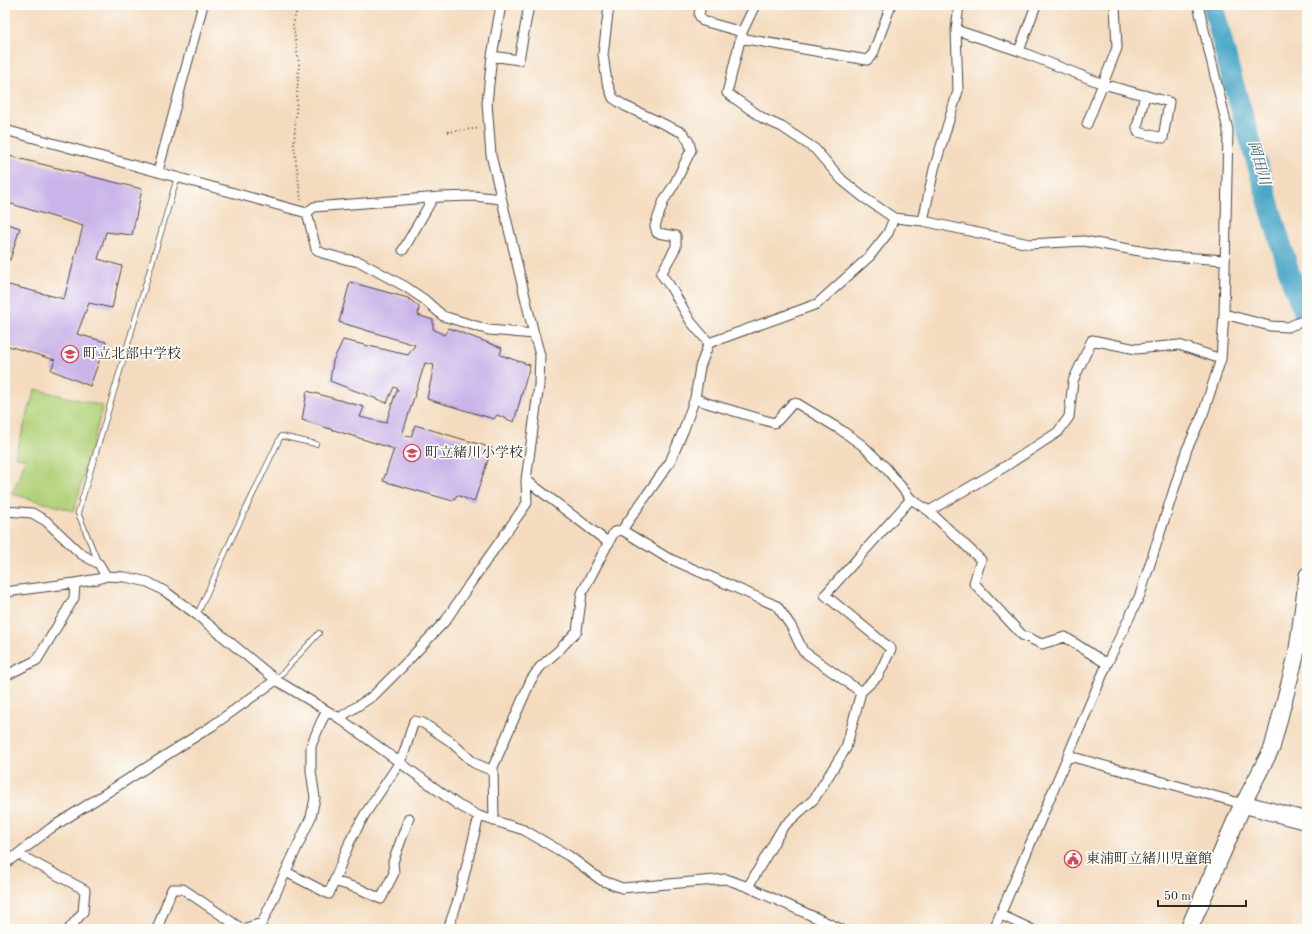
<svg xmlns="http://www.w3.org/2000/svg" width="1312" height="934" viewBox="0 0 1312 934" font-family="'Old Standard TT','Noto Serif JP',serif">
	<style>
		.green { fill: #b1d178; stroke: #6e7e52 }
		.lines { fill: none; stroke-linecap: round; stroke-linejoin: round }
		.river { stroke: #4ba7c9; stroke-width: 21 }
		.building { fill: #c9b4e9 }
		.lane-casing { stroke: #494541; stroke-width: 6 }
		.street-casing { stroke: #494541; stroke-width: 11 }
		.primary-casing { stroke: #494541; stroke-width: 17 }
		.highway-casing { stroke: #494541; stroke-width: 19 }
		.path { stroke: #494541; stroke-width: 2; stroke-dasharray: 1 3; stroke-linecap: butt }
		.lane { stroke: #fff; stroke-width: 4.5 }
		.street { stroke: #fff; stroke-width: 9 }
		.primary { stroke: #fff; stroke-width: 15 }
		.highway { stroke: #fff; stroke-width: 17 }
		.labels { text-anchor: middle; dominant-baseline: central; stroke-width: 3.5; stroke-linejoin: round; paint-order: stroke }
		.poi-label { font-size: 14px; fill: #2b2b2b; stroke: #fdfcf7; text-anchor: start }
		.water-label { font-size: 15px; font-style: italic; fill: #385d6a; stroke: #fdfcf7 }
	</style>
	<rect width="100%" height="100%" fill="#fdfcf7"/>
	<filter id="ink" filterUnits="userSpaceOnUse"><feTurbulence type="fractalNoise" baseFrequency=".025" numOctaves="2"/><feDisplacementMap in="SourceGraphic" scale="8" xChannelSelector="R" yChannelSelector="G"/><feConvolveMatrix kernelMatrix="1 2 1 2 8 2 1 2 1" color-interpolation-filters="sRGB"/></filter>
	<filter id="wash" filterUnits="userSpaceOnUse"><feTurbulence type="fractalNoise" baseFrequency=".012" numOctaves="4" result="noise"/><feDisplacementMap in="SourceGraphic" scale="16" xChannelSelector="R" yChannelSelector="G"/><feGaussianBlur stdDeviation="0.9" result="paint"/><feColorMatrix in="noise" values="0 0 0 0 0 0 0 0 0 0 0 0 0 0 0 0 0 1.4 0 .05"/><feComposite in="paint" operator="in"/></filter>
	<g filter="url(#wash)">
		<rect width="100%" height="100%" fill="#f4dbbf"/>
		<!-- green -->
		<path class="green" d="M35 389 103 406 74 511 12 494 26 459 15 457Z"/>
		<g class="lines">
			<!-- river -->
			<path class="river" d="M1213 5 1230 72 1292 282 1307 319"/>
		</g>
		<g id="blocks">
			<!-- building -->
			<path class="building" d="M5 155 142 189 132 235 106 232 98 259 122 266 112 308 89 303 77 334 106 342 90 386 51 370 55 360 5 345V284L64 299 83 226 5 202Z
				M5 223 20 228 10 260 5 259Z
				M350 282 408 298 419 307 418 315 433 320V329L444 335 449 328 502 348 500 355 530 365 514 422 497 415 494 419 427 399 434 365 425 363 402 435 411 437 415 425 492 448 474 502 457 495 453 501 383 481 394 449 302 420 307 391 364 407 360 417 386 423 394 398 398 389 394 387 387 403 330 381 333 361 343 340 408 355 415 345 339 322Z"/>
		</g>
	</g>
	<g filter="url(#ink)">
		<use href="#blocks" fill-opacity="0" stroke="#494541" stroke-width="1"/>
		<g class="lines">
			<defs>
				<path id="lane" d="M98 562 78 513 177 178
					M197 615 231 540 281 436 316 444
					M276 680 319 633"/>
				<path id="street" d="M609 5 603 55 607 82 613 98 625 106 683 133 689 142 691 150 674 185 664 200 655 226 657 233 676 236V247L661 274 670 286 691 322 709 343
					M701 5 699 15 703 21 742 32
					M755 5 742 32 727 93 764 119 782 127 815 149 842 180 863 197 894 218 923 221 1029 244 1084 241 1168 256 1224 260
					M956 30 1019 51 1103 84 1169 102 1163 138 1138 132 1137 127 1145 95
					M740 38 867 60 873 54 891 5
					M1019 51 1036 5
					M492 56 519 60 529 5
					M1087 124 1117 48 1115 5
					M5 130 307 213 316 249 322 253 345 259 360 262 406 287 425 300 443 316 489 330 534 334
					M158 171 203 5
					M309 211 314 207 440 197 474 196 501 199
					M923 221 934 169 958 91 956 30 959 5
					M403 250 433 198
					M1224 314 1270 326 1288 327 1307 319
					M709 343 817 304 869 257 888 233 894 218
					M695 398 707 403 774 423 778 420 793 403 798 404 841 430 862 445 886 468 911 499 929 511 981 560 974 583 1022 635 1042 644 1065 637 1107 664
					M526 480 609 543
					M5 511 32 513 46 521 81 554 99 564 106 576
					M929 511 1006 466 1058 432 1069 417 1073 381 1092 340 1136 349 1179 345 1221 359
					M622 530 666 557 777 606 791 626 803 651 861 692 846 748 814 799 783 827 748 887
					M5 592 75 583 98 579 106 576 125 577 148 582 166 592 197 615 276 680 339 718 458 805 479 816 524 830 569 856 601 880 622 888 726 879 748 887 841 929
					M5 676 37 660 74 598 75 583
					M861 692 878 676 891 649 825 595 911 499
					M339 718 373 696 403 666 446 620 471 582 527 503 526 480 539 385 540 355 534 334 491 155 487 103 492 56 501 5
					M1069 756 1243 804
					M494 821 493 767 531 680 540 667 558 651 577 631 582 593 614 532 622 530 670 462 684 429 695 398 700 367 709 343
					M18 854 85 890 83 912 69 929
					M5 864 51 828 212 726 276 680
					M286 872 329 894 350 841 365 814 400 762 405 750 414 721 423 723 450 741 474 763 493 771
					M334 881 360 889 381 899 394 873 393 862 409 818
					M1001 915 1031 929
					M157 929 172 889H183L242 929
					M243 929 262 923 311 817 315 798 311 771V746L321 722 327 711
					M448 929 458 900 479 816
					M994 929 1107 664 1140 595 1187 449 1203 414 1221 359 1224 314 1228 130 1198 5"/>
				<path id="primary" d="M1243 804 1272 748 1296 656 1307 575"/>
				<path id="highway" d="M1189 929 1243 804 1307 821"/>
			</defs>
			<!-- lane casing -->
			<use href="#lane" class="lane-casing"/>
			<!-- street casing -->
			<use href="#street" class="street-casing"/>
			<!-- primary casing -->
			<use href="#primary" class="primary-casing"/>
			<!-- highway casing -->
			<use href="#highway" class="highway-casing"/>
			<!-- path -->
			<path class="path" d="M298 5 293 25 299 64 294 145 301 200
				M5 14 7 5
				M448 132 480 128"/>
			<!-- lane -->
			<use href="#lane" class="lane"/>
			<!-- street -->
			<use href="#street" class="street"/>
			<!-- primary -->
			<use href="#primary" class="primary"/>
			<!-- highway -->
			<use href="#highway" class="highway"/>
		</g>
	</g>
	<!-- icons -->
	<defs>
		<symbol id="school-ring" viewBox="-11 -11 22 22"><circle r="9.5" fill="#fdfcf7" stroke="#d1495b" stroke-width="1.5"/><path d="M0-5L7-2L0 1L-7-2ZM-4 1L0 2.5L4 1V4Q0 6-4 4Z" fill="#d1495b"/></symbol>
		<symbol id="civic-ring" viewBox="-11 -11 22 22"><circle r="9.5" fill="#fdfcf7" stroke="#d1495b" stroke-width="1.5"/><path d="M-.6-6.5H3V-4.5H.6V-3L4-1V1h2V6H-6V1h2V-1L-.6-3ZM-1.2 2.5V6h2.4V2.5Z" fill="#d1495b"/></symbol>
	</defs>
	<g fill-rule="evenodd">
		<use href="#school-ring" x="60" y="344" width="20" height="20"/>
		<use href="#school-ring" x="402" y="443" width="20" height="20"/>
		<use href="#civic-ring" x="1063" y="849" width="20" height="20"/>
	</g>
	<g class="labels">
		<!-- poi labels -->
		<g class="poi-label">
			<text x="83" y="354">町立北部中学校</text>
			<text x="425" y="453">町立緒川小学校</text>
			<text x="1086" y="859">東浦町立緒川児童館</text>
		</g>
		<!-- water labels -->
		<g class="water-label">
			<text transform="translate(1258 163) rotate(74)">岡田川</text>
		</g>
	</g>
	<!-- margin -->
	<rect width="1312" height="934" fill="none" stroke="#fdfcf7" stroke-width="20"/>
	<!-- scale -->
	<path d="M1158 900v6h88v-6" fill="none" stroke="#2b2b2b" stroke-width="2"/>
	<text x="1164" y="900" font-size="12" fill="#2b2b2b" stroke="#fdfcf7" stroke-width="3" paint-order="stroke">50 m</text>
</svg>
